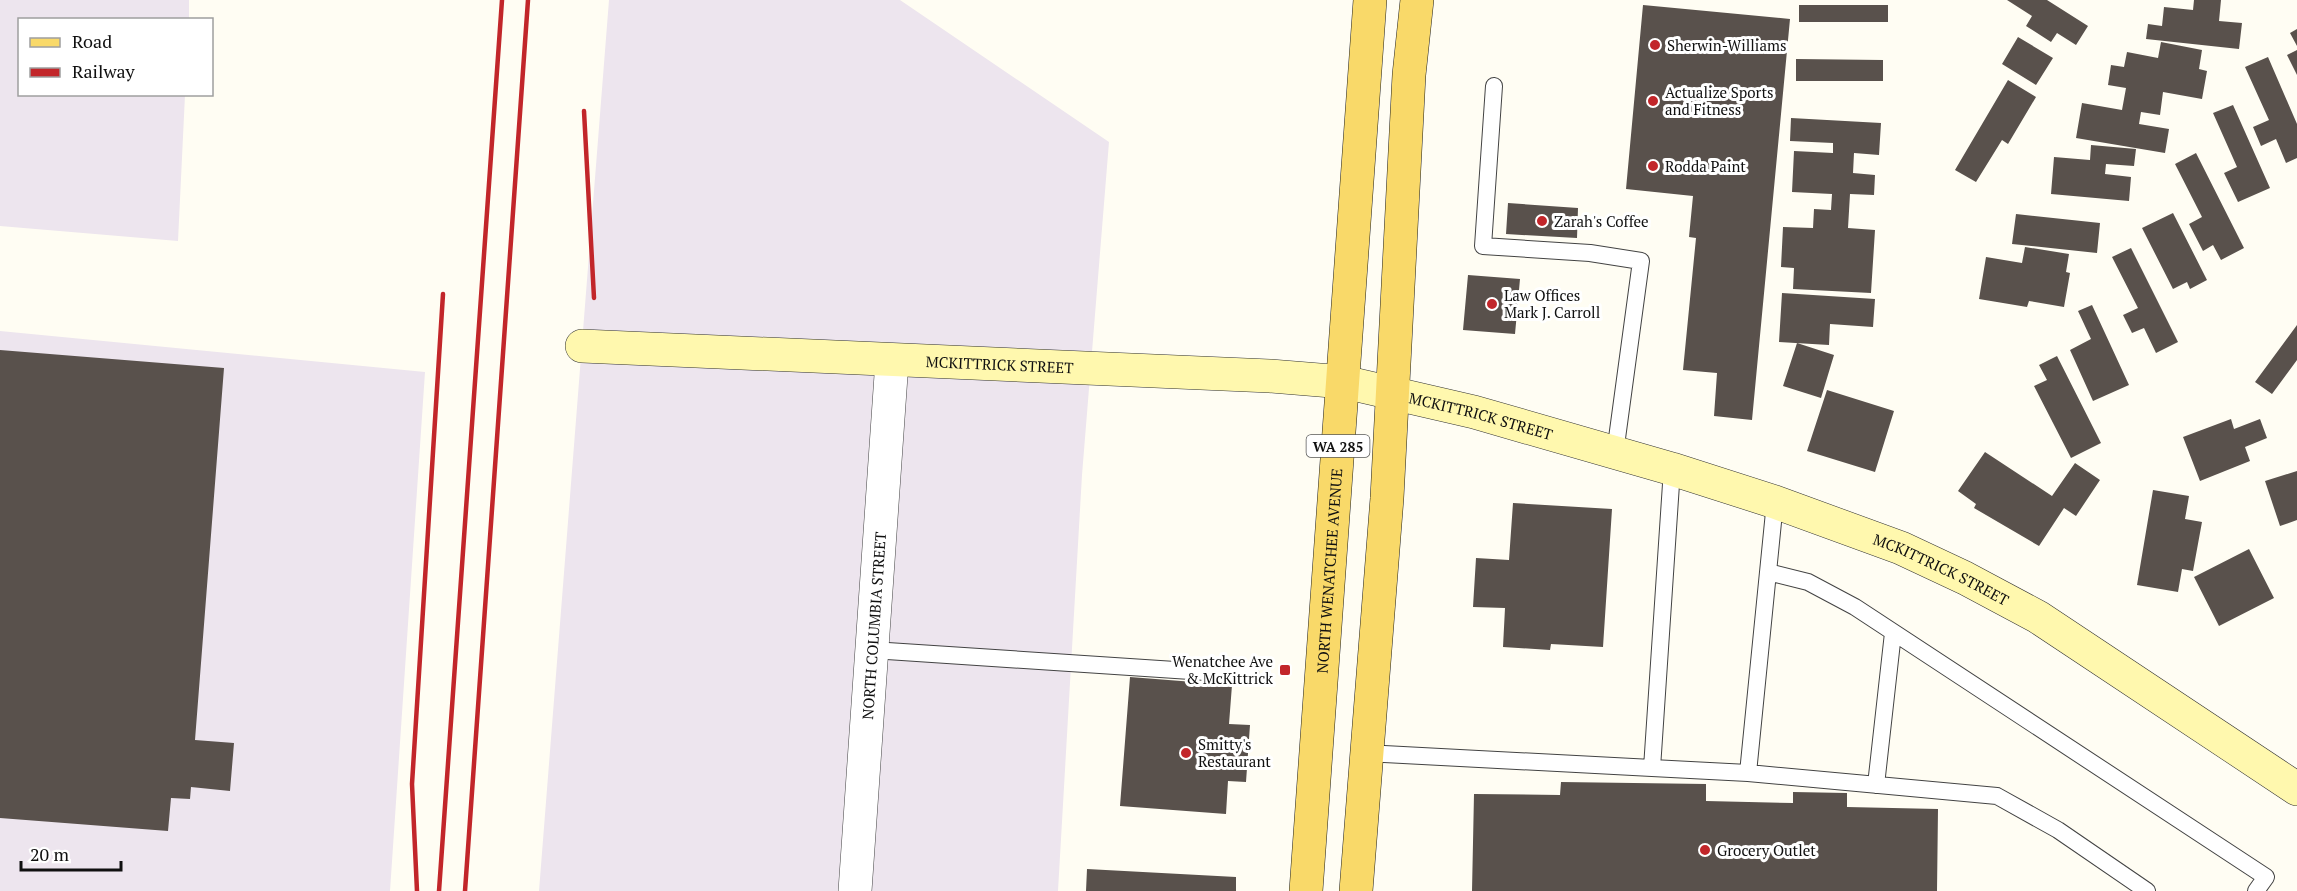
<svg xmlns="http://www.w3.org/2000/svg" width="2297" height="891" viewBox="0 0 2297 891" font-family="'PT Serif',serif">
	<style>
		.industrial { fill: #ede5ee }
		.building { fill: #59514c }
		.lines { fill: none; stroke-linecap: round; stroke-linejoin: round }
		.lane-casing { stroke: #434343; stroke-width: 18 }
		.street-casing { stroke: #434343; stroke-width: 34 }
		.secondary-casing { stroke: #323232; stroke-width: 34 }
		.primary-casing { stroke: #212121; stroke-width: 34 }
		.lane { stroke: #fff; stroke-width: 16 }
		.street { stroke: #fff; stroke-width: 33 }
		.secondary { stroke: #fff8ae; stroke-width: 33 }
		.primary { stroke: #f9d969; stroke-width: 33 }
		.rail { stroke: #c2262a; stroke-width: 4.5 }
		.poi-dot { fill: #c2262a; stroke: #fff; stroke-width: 2 }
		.labels { text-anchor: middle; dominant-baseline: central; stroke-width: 6; stroke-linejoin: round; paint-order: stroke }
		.shield { fill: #fff; stroke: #585858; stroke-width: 1.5 }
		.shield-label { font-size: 14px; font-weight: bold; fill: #101010 }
		.poi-label { font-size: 15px; fill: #101010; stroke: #fff; text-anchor: start }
		.street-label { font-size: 15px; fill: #101010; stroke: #fff }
	</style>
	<rect width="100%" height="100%" fill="#fffdf3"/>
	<!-- industrial -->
	<path class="industrial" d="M0 0H189V19L20 20V94L185 95 178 241 0 226Z
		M609 0H900L1109 142 1082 475 1058 891H539Z
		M0 331 425 372 390 891H0Z"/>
	<!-- building -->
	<path class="building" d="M2007 0H2047L2088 26 2076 45 2057 33 2051 42 2026 26 2032 16Z
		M2194 0H2221L2219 21 2242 23 2239 49 2146 39 2148 24 2162 26 2164 7 2193 10Z
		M1643 5 1790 19 1752 420 1714 416 1717 373 1683 370 1696 238 1689 237 1693 196 1626 189Z
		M1799 5H1888V22H1799Z
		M2297 29V46L2290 33Z
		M2018 37 2053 58 2036 85 2002 64Z
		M2161 42 2202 50 2199 69 2207 71 2202 99 2163 92 2160 115 2141 112 2139 124 2169 129 2165 153 2076 138 2082 103 2122 110 2126 88 2108 85 2111 65 2124 67 2127 52 2158 58Z
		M2297 50V75L2287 55Z
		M2268 57 2297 124V158L2286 163 2276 139 2261 146 2253 127 2269 120 2245 67Z
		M1796 59 1883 60V81H1796Z
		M2008 80 2036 97 2008 144 2002 140 1976 182 1955 170Z
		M2233 105 2270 188 2238 202 2224 173 2237 167 2213 113Z
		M1791 118 1881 123 1879 155 1854 153 1853 173 1875 175 1874 195 1850 194 1848 228 1875 230 1871 293 1793 289 1794 268 1781 267 1783 227 1813 228 1814 209 1831 210 1832 194 1792 192 1794 151 1833 153V143L1790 141Z
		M2091 145 2136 149 2134 166 2106 164 2105 174 2131 177 2129 201 2051 194 2054 157 2090 160Z
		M2196 153 2244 248 2221 260 2213 245 2203 251 2189 224 2202 217 2175 164Z
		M1508 203 1578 208 1577 238 1506 234Z
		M2173 213 2207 280 2190 289 2187 282 2173 289 2142 228Z
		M2016 214 2100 223 2097 253 2012 244Z
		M2025 247 2069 254 2066 272 2070 273 2064 307 2029 301 2027 307 1979 299 1986 257 2022 263Z
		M2131 248 2178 342 2156 353 2144 328 2132 333 2123 315 2138 308 2112 257Z
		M1468 275 1520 279 1515 334 1463 330Z
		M1782 293 1875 299 1873 327 1830 324 1829 345 1779 342Z
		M2092 305 2129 385 2093 401 2070 350 2091 339 2078 311Z
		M2297 325V360L2272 394 2255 382Z
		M1797 343 1834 355 1821 398 1783 386Z
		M0 350 224 368 195 740 234 743 230 791 191 787 190 799 171 798 168 831 0 818Z
		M2057 356 2101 443 2071 458 2034 386 2047 380 2039 365Z
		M1827 390 1894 411 1875 472 1807 451Z
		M2231 419 2234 429 2260 419 2267 438 2245 447 2250 461 2200 481 2183 437Z
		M1985 452 2052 496 2075 463 2100 480 2076 516 2064 508 2039 546 1974 508 1976 504 1958 491Z
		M2297 471V520L2280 526 2265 481Z
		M2153 490 2189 496 2185 519 2202 522 2193 571 2182 569 2178 592 2137 585Z
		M1513 503 1612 509 1603 647 1551 644 1550 650 1503 647 1505 608 1473 607 1476 558 1509 560Z
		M2249 549 2274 598 2219 626 2194 577Z
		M1130 677 1232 685 1229 724 1250 725 1246 782 1228 781 1226 814 1120 806Z
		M1561 782 1706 784V801L1793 803V792L1847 793V807L1938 809 1937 891H1472L1474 794 1560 795Z
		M1087 869 1236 877V891H1086Z"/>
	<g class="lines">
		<defs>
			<path id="lane" d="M1494 86 1483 246 1590 253 1641 261 1615 453
				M1768 572 1808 582 1855 607 2266 877 2256 891
				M872 650 1251 675
				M1365 753 1652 768 1672 469
				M1652 768 1748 773 1775 502
				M1748 773 1997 796 2058 830 2147 891
				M1876 785 1893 633"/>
			<g id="street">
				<path id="s1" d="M855 891 892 361"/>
			</g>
			<g id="secondary">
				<path id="s2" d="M582 346 1270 376 1344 382 1474 412 1672 469 1775 502 1901 548 1965 578 2038 617 2297 789"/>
			</g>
			<g id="primary">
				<path id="s3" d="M1306 891 1370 0"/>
				<path d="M1356 891 1387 498 1409 75 1417 0"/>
			</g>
		</defs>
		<!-- lane casing -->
		<use href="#lane" class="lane-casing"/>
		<!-- street casing -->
		<use href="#street" class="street-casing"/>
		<!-- secondary casing -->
		<use href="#secondary" class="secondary-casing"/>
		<!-- primary casing -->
		<use href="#primary" class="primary-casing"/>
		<!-- lane -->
		<use href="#lane" class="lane"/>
		<!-- street -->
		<use href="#street" class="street"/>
		<!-- secondary -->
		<use href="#secondary" class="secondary"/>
		<!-- primary -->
		<use href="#primary" class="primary"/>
		<!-- rail -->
		<path class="rail" d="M584 111 594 298
			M417 891 412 784 443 294
			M439 891 502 0
			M465 891 528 0"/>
	</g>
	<!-- markers -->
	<g class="poi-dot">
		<circle cx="1655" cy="45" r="6"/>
		<circle cx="1653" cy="101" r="6"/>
		<circle cx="1653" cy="166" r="6"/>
		<circle cx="1542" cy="221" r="6"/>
		<circle cx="1492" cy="304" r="6"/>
		<rect x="1279" y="664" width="12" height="12" rx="3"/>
		<circle cx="1186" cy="753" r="6"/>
		<circle cx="1705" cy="850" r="6"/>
	</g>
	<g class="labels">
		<!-- shield labels -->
		<rect class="shield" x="1306.5" y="435" width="63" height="22" rx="4.5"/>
		<g class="shield-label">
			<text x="1338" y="446">WA 285</text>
		</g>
		<!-- poi labels -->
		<g class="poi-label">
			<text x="1667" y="45">Sherwin-Williams</text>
			<text x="1665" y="92">Actualize Sports<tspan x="1665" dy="17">and Fitness</tspan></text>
			<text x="1665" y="166">Rodda Paint</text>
			<text x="1554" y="221">Zarah's Coffee</text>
			<text x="1504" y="295">Law Offices<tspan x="1504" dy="17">Mark J. Carroll</tspan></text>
			<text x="1273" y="661" text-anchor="end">Wenatchee Ave<tspan x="1273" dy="17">&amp; McKittrick</tspan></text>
			<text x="1198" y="744">Smitty's<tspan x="1198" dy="17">Restaurant</tspan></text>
			<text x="1717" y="850">Grocery Outlet</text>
		</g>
		<!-- street labels -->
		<g class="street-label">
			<text stroke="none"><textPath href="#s2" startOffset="418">MCKITTRICK STREET</textPath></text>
			<text stroke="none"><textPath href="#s2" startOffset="904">MCKITTRICK STREET</textPath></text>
			<text stroke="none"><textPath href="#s2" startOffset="1390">MCKITTRICK STREET</textPath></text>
			<text stroke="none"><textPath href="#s3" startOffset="321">NORTH WENATCHEE AVENUE</textPath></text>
			<text stroke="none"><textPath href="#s1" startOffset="266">NORTH COLUMBIA STREET</textPath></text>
		</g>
	</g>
	<!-- legend -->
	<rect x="18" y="18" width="195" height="78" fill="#ffffff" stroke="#9f9f9f" stroke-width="1.5"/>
	<rect x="30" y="38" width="30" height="9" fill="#f9d969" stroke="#9f9f9f" stroke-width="1.5"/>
	<text x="72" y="48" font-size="18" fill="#101010">Road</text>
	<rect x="30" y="68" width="30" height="9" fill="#c2262a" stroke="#9f9f9f" stroke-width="1.5"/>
	<text x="72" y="78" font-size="18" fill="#101010">Railway</text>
	<!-- scale -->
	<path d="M21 861v9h100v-9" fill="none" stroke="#101010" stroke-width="3"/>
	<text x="30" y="861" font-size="18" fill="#101010" stroke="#ffffff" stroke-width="4.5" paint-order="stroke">20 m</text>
</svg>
